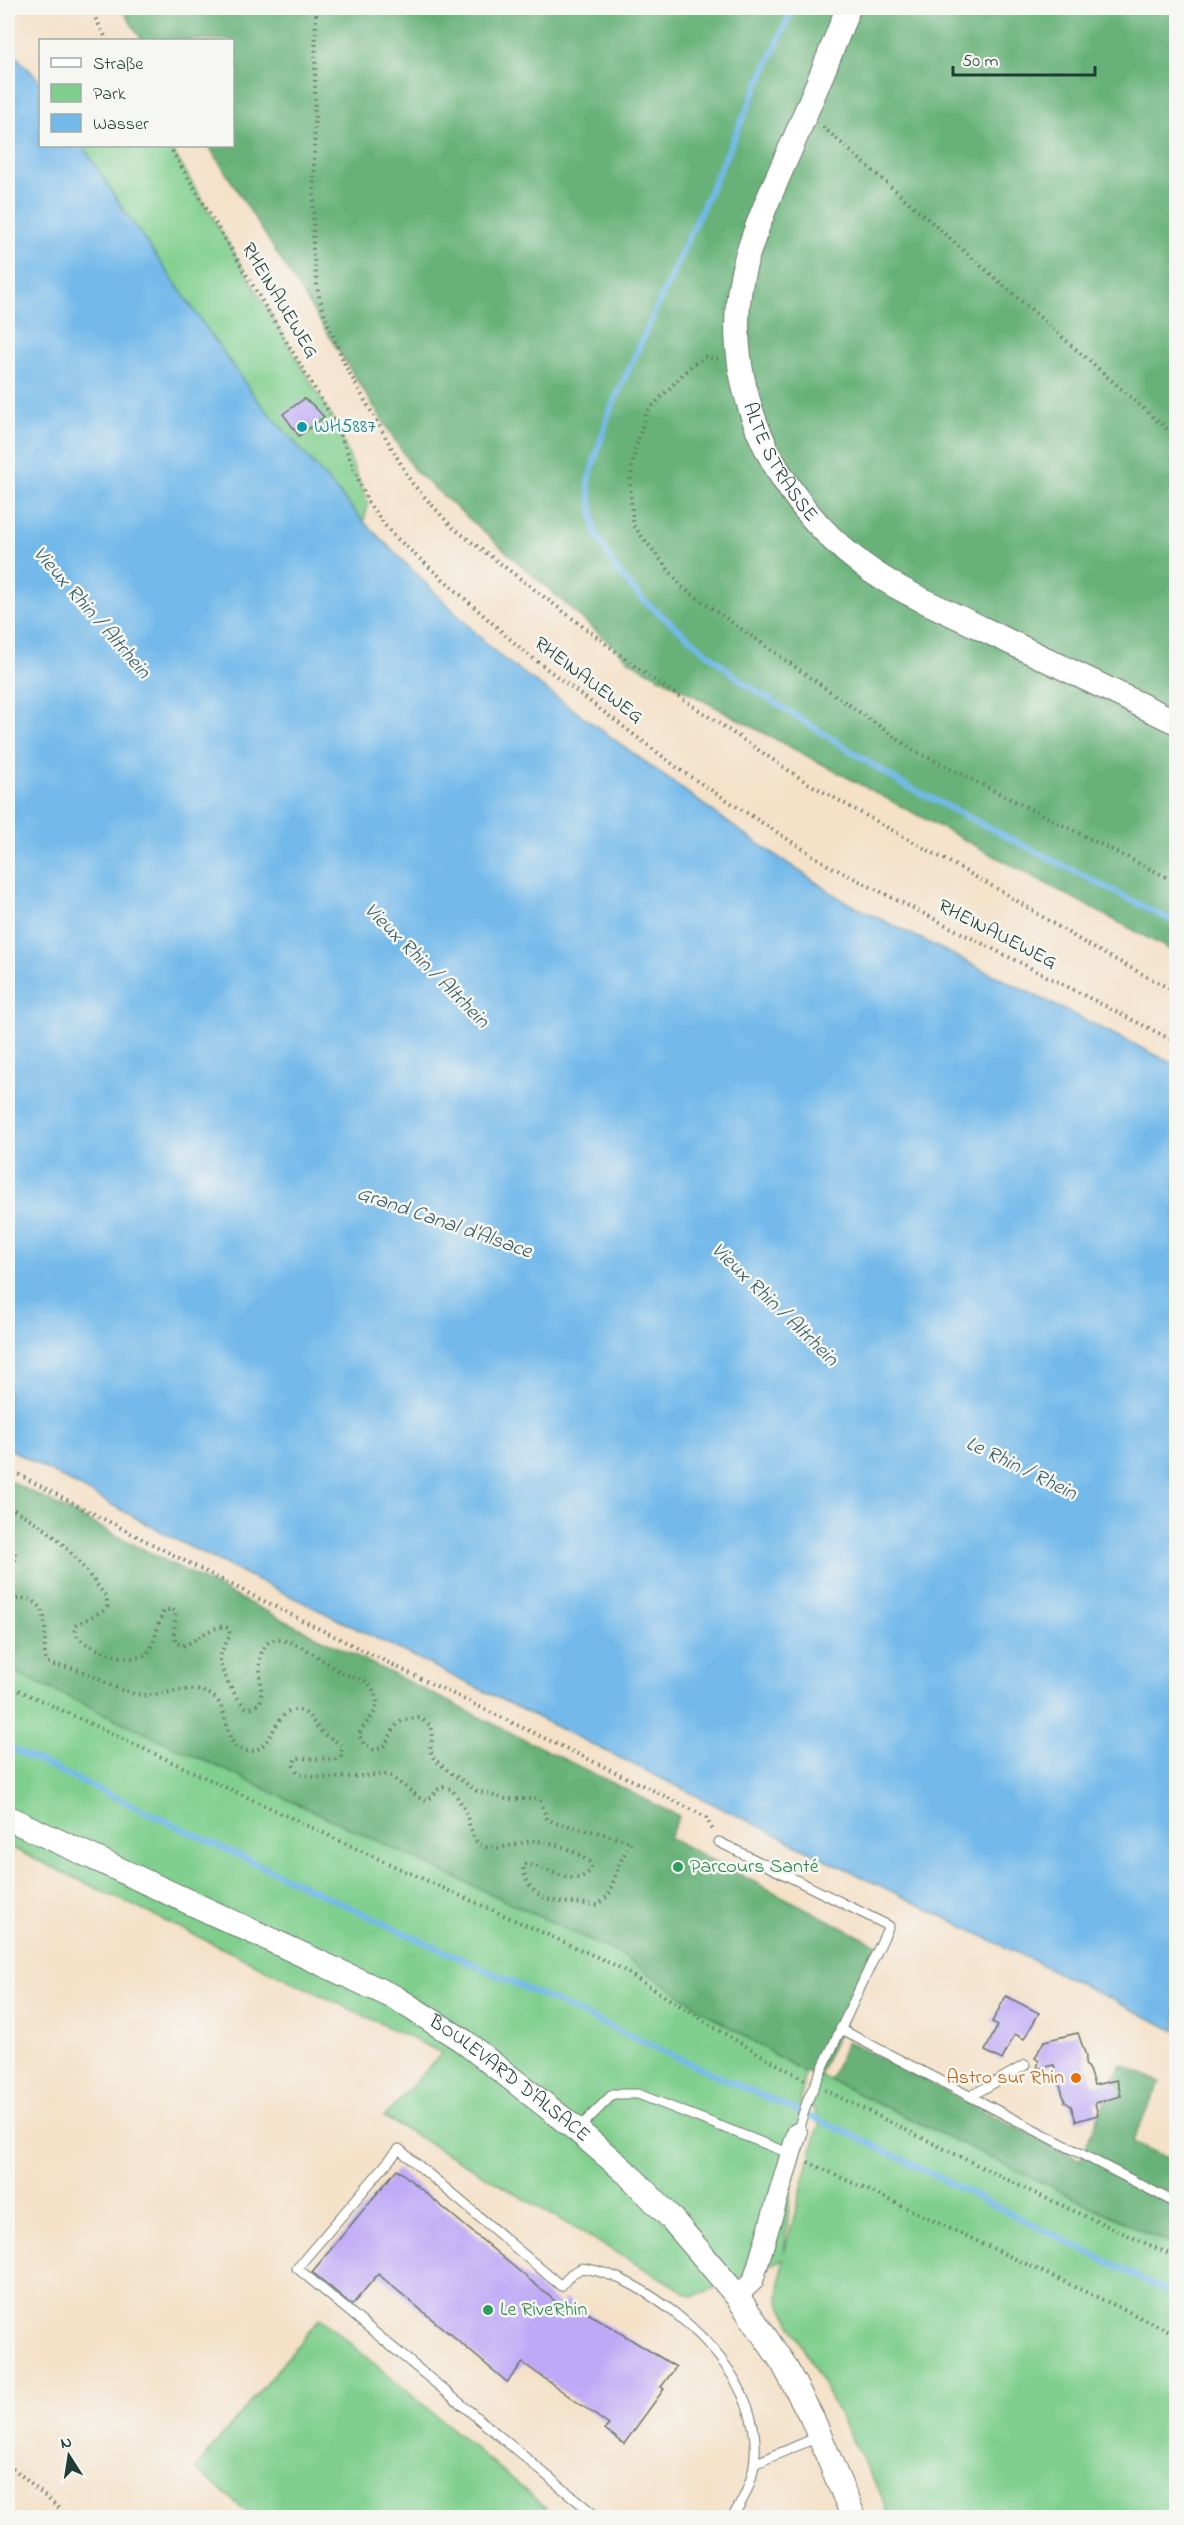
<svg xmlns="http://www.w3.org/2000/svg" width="1184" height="2525" viewBox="0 0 1184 2525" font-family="'Indie Flower',sans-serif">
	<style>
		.green { fill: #80cf8e; stroke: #508661; stroke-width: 1.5 }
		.forest { fill: #68b279; stroke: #447856; stroke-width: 1.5 }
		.water { fill: #73b9ea; stroke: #497b8f; stroke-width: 1.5 }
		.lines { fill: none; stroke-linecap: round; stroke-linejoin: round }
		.stream { stroke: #73b9ea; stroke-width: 6 }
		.building { fill: #bea9f6 }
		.service-casing { stroke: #6a7668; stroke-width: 11 }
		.minor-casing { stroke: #6a7668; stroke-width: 22 }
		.tertiary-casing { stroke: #6a7668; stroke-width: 26 }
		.path { stroke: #6a7668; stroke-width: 4; stroke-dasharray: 1.5 4.5; stroke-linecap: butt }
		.service { stroke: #fff; stroke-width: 9 }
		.minor { stroke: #fff; stroke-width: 20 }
		.tertiary { stroke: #fff; stroke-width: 24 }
		.culture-dot { fill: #0f9aa8; stroke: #f6f6f2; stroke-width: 2 }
		.leisure-dot { fill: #2e9e5b; stroke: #f6f6f2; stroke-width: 2 }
		.food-dot { fill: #e8710a; stroke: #f6f6f2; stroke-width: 2 }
		.labels { text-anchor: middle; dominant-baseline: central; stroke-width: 5; stroke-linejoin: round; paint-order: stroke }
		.street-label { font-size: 20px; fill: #1f3d34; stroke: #f6f6f2 }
		.culture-label { font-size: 20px; fill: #0d838f; stroke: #f6f6f2; text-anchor: start }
		.leisure-label { font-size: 20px; fill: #27864d; stroke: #f6f6f2; text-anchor: start }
		.food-label { font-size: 20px; fill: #c56008; stroke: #f6f6f2; text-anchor: end }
		.water-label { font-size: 21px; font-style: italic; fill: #345c62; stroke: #f6f6f2 }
	</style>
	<rect width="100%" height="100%" fill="#f6f6f2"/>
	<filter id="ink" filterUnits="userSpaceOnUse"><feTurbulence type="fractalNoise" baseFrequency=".0167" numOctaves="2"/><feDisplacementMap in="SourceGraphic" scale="12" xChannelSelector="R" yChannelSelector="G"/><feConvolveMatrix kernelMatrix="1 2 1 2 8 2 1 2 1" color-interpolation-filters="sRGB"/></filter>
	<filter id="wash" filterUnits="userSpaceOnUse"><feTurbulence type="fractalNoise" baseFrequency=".008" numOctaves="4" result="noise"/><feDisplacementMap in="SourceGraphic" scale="24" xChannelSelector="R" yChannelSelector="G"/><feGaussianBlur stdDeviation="1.35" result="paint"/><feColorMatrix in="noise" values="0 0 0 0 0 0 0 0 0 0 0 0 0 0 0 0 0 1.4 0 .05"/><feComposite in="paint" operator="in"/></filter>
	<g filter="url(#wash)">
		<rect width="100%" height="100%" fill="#f4e1c8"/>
		<!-- green -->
		<path class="green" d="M83 146H170L336 424 368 503 364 522 253 396 121 206Z
			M8 1669 620 1954 713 2017 804 2072 784 2253 820 2121 808 2099 819 2075 1176 2247V2517H888L882 2497 778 2299 783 2259 693 2297 384 2117 442 2053 8 1846Z
			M320 2318 546 2508 539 2517H253L195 2469Z"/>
		<!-- forest -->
		<path class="forest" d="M121 8H1176V953L631 662 414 470 209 146H232V40H142Z
			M8 1480 211 1584 679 1816 669 1838 879 1946 819 2075 804 2072 713 2017 620 1954 8 1669Z
			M847 2041 1080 2160 1121 2064 1160 2082 1132 2142 1176 2162V2247L830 2080Z"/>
		<!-- water -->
		<path class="water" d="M8 48 40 81V146H83L121 206 254 396 364 522 497 654 744 834 844 901 1176 1065V2031L180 1542 8 1448Z"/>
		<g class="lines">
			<!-- stream -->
			<path class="stream" d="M793 8 609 413 588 482 596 534 617 571 643 600 744 683 901 783 1176 923
				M8 1747 398 1930 731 2082 857 2137 1176 2296"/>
		</g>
		<g id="blocks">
			<!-- building -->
			<path class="building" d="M304 399 312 404 324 417 299 436 283 414Z
				M1006 1996 1039 2013 1024 2039 1015 2034 1002 2060 985 2051 998 2025 992 2022Z
				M1078 2033 1086 2056 1085 2064 1089 2070 1094 2085 1117 2080 1121 2096 1095 2103 1098 2115 1076 2121 1071 2106 1065 2102 1054 2065 1037 2069 1039 2061 1035 2058 1044 2041Z
				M397 2169 561 2306 565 2299 676 2367 661 2387 664 2389 624 2444 605 2429 609 2425 523 2363 507 2382 378 2274 352 2305 312 2272Z"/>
		</g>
	</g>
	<g filter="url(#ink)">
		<use href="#blocks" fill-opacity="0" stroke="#6a7668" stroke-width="1.5"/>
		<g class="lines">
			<defs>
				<path id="service" d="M719 1842 889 1926 808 2099 797 2133
					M840 2029 1176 2203
					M971 2096 1025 2065
					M577 2130 613 2094H638L791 2154
					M754 2464 818 2437
					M598 2518 297 2268 399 2149 561 2286 571 2274 582 2268C618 2273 648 2292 676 2314 738 2364 786 2443 731 2518"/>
				<path id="minor" d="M737 2296 753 2281 797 2133"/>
				<g id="tertiary">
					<path id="s1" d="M848 8C831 53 812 98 793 143 776 181 758 220 746 260 714 374 771 497 863 565 899 592 943 609 983 629 1048 660 1112 691 1176 722"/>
					<path id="s2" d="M8 1818 396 1998 462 2040 577 2130 628 2174 671 2218 737 2296 783 2363 812 2418 854 2518"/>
				</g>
			</defs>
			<!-- service casing -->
			<use href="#service" class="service-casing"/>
			<!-- minor casing -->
			<use href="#minor" class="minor-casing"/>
			<!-- tertiary casing -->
			<use href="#tertiary" class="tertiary-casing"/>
			<!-- path -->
			<path class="path" d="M90 8 107 40
				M316 8 313 249 318 293 327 322 346 367 411 482 452 527 647 675 806 782 1001 891 1088 945 1176 992
				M823 127 1176 437
				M169 146 336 424 368 503 391 533 526 653 683 772 828 865 1176 1042
				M718 359 705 357 691 366 647 412 635 449 630 483 633 525 682 587 913 750 1176 882
				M8 1469C153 1545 298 1620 445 1690 532 1733 620 1773 706 1817L713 1831
				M8 1507C58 1531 74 1555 107 1598V1607L103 1611 76 1625C75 1630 75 1634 79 1638 90 1649 132 1665 146 1654 157 1645 156 1623 164 1611L172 1609 176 1613 174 1634 176 1642 183 1646C197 1640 208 1629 223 1626L228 1628 230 1634C227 1644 220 1650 220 1661 220 1670 238 1703 246 1707 251 1709 255 1706 260 1703 265 1686 253 1660 266 1645 282 1626 326 1664 342 1673 350 1677 362 1678 368 1683 373 1688 377 1697 377 1704 376 1717 363 1723 359 1735L364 1744 374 1750 382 1748C398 1729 390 1719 420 1718L431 1726 432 1739 430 1750 434 1759 451 1773 477 1791 506 1799H537L541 1802 547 1819 555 1823 593 1831 631 1842 619 1864 609 1895 598 1905C563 1901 531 1908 523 1867L525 1864C541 1864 579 1892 591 1868L589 1862C575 1850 552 1841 533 1841 517 1842 492 1855 478 1843 471 1837 469 1822 466 1813 462 1804 457 1796 451 1789L443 1787 436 1790 433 1796 427 1800 420 1798 389 1775C359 1774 327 1783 298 1773L293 1765 296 1758 335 1759 341 1756 342 1746C336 1741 330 1738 323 1733 316 1728 313 1718 305 1713 275 1696 275 1756 246 1751 220 1747 234 1706 209 1694 187 1683 164 1697 141 1695 116 1692 96 1675 73 1668 64 1666 55 1667 46 1662 41 1643 54 1610 31 1600 23 1597 14 1599 8 1603
				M8 1543C19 1554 16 1563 8 1574
				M8 1628 13 1636 12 1641 8 1644
				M8 1685 383 1861 617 1966 725 2034 805 2080
				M825 2090 1030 2191 1176 2257
				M808 2162 1176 2334
				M8 2464 70 2518"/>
			<!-- service -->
			<use href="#service" class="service"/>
			<!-- minor -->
			<use href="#minor" class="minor"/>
			<!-- tertiary -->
			<use href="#tertiary" class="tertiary"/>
		</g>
	</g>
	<!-- markers -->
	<circle class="culture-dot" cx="302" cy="427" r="6"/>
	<g class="leisure-dot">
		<circle cx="678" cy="1867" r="6"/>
		<circle cx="488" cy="2310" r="6"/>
	</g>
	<circle class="food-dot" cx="1076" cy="2078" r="6"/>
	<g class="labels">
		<!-- street labels -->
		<g class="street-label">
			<text transform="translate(279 301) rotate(59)">RHEINAUEWEG</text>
			<text stroke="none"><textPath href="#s1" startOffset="484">ALTE STRASSE</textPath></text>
			<text transform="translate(588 681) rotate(37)">RHEINAUEWEG</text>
			<text transform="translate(997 935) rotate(27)">RHEINAUEWEG</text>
			<text stroke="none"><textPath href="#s2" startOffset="567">BOULEVARD D'ALSACE</textPath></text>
		</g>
		<!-- culture labels -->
		<g class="culture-label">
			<text x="314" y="427">WH5887</text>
		</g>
		<!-- leisure labels -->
		<g class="leisure-label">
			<text x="690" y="1867">Parcours Santé</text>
			<text x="500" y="2310">Le RiveRhin</text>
		</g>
		<!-- food labels -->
		<g class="food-label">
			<text x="1064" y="2078">Astro sur Rhin</text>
		</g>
		<!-- water labels -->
		<g class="water-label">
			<text transform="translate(91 613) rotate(49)">Vieux Rhin / Altrhein</text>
			<text transform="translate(426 966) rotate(45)">Vieux Rhin / Altrhein</text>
			<text transform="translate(444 1223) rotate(19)">Grand Canal d'Alsace</text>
			<text transform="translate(774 1305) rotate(44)">Vieux Rhin / Altrhein</text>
			<text transform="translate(1021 1469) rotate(26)">Le Rhin / Rhein</text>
		</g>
	</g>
	<!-- margin -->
	<rect width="1184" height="2525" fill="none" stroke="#f6f6f2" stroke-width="30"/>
	<!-- legend -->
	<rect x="39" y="39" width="195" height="108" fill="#f6f6f2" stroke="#a0aca6" stroke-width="1.5"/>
	<rect x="51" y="58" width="30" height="9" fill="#ffffff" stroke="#a0aca6" stroke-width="1.5"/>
	<text x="93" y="69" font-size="18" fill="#1f3d34">Straße</text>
	<rect x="51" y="84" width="30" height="18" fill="#80cf8e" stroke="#a0aca6" stroke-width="1.5"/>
	<text x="93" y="99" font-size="18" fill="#1f3d34">Park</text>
	<rect x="51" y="114" width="30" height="18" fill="#73b9ea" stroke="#a0aca6" stroke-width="1.5"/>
	<text x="93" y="129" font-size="18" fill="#1f3d34">Wasser</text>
	<!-- north arrow -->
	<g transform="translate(69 2456) rotate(348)" stroke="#f6f6f2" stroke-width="4.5" paint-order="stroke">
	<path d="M0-4.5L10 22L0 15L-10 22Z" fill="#1f3d34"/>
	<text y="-9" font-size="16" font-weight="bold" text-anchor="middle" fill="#1f3d34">N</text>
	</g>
	<!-- scale -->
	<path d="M953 66v9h142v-9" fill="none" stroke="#1f3d34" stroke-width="3"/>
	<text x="962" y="66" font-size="18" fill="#1f3d34" stroke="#f6f6f2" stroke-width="4.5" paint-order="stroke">50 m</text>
</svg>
